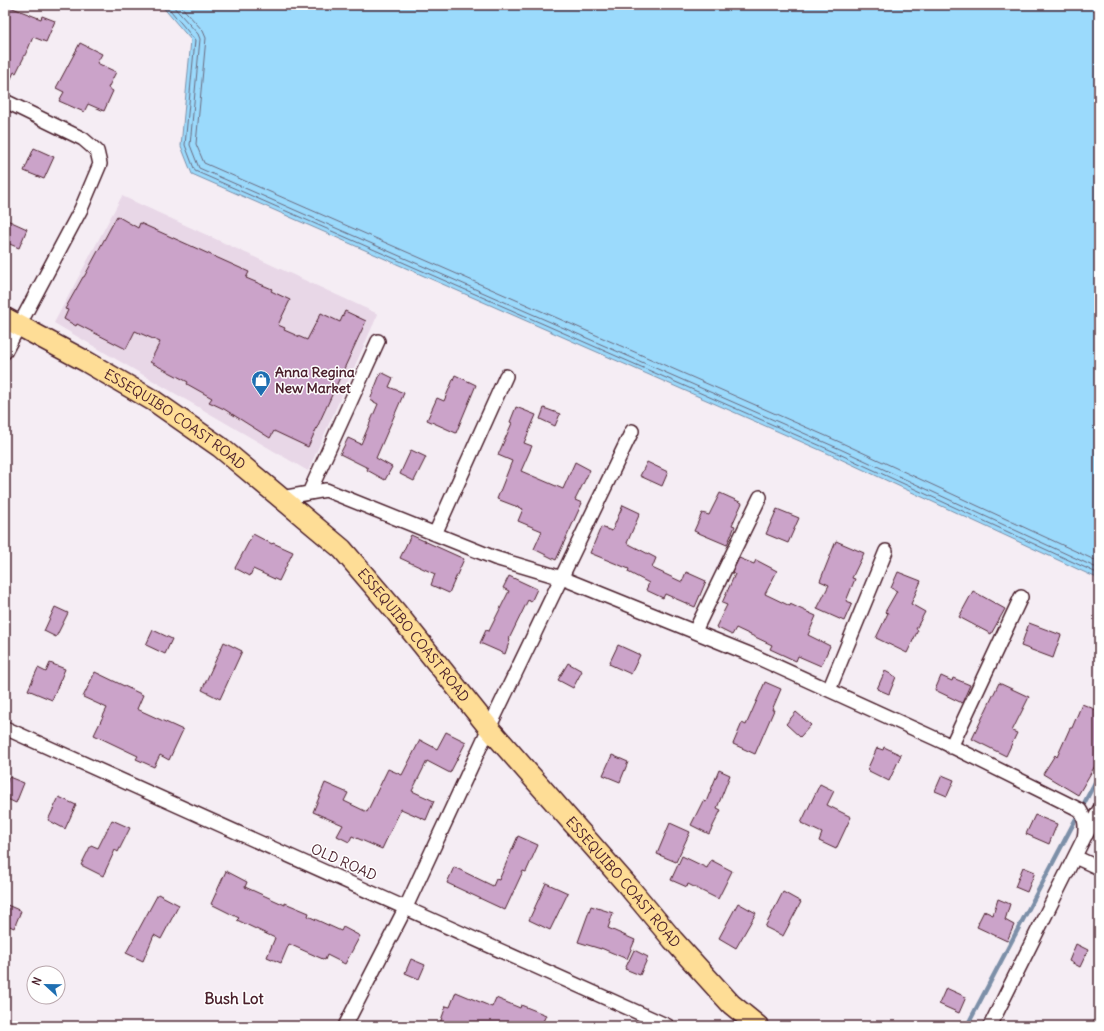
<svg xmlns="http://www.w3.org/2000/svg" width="1104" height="1031" viewBox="0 0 1104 1031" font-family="Delius,sans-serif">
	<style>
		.built { fill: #e8d7e7 }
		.water { fill: #9bdafc; stroke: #7b8fa8 }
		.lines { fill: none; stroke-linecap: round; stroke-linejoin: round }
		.shore { stroke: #6a6a7f; stroke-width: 1 }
		.stream { stroke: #7b8fa8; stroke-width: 4.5 }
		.building { fill: #cba3c9; stroke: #4a1f2b }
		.minor-casing { stroke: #4a1f2b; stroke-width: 16 }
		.primary-casing { stroke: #4a1f2b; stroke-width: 23 }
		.minor { stroke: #fff; stroke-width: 13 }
		.primary { stroke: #fedd96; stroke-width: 20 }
		.labels { text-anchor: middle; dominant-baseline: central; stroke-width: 3; stroke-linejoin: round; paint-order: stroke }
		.poi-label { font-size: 14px; font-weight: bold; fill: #4a1f2b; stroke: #fff; text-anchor: start }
		.street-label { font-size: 14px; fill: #4a1f2b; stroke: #fff }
		.neighbourhood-label { font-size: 15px; font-weight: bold; fill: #4a1f2b; stroke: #fff }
	</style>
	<rect width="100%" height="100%" fill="#f5edf4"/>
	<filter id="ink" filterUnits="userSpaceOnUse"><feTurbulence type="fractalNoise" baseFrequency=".025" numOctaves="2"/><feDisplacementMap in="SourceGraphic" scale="8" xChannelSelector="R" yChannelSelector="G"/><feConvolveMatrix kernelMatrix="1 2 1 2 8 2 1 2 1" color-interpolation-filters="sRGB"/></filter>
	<g filter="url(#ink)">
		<!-- built -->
		<path class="built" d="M122 196 378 314 308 471 54 323Z"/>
		<!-- water -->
		<path class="water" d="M161 5H1099V579L836 457 192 174 181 146 191 40Z"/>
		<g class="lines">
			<!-- shore -->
			<path class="shore" d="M166 5 195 40 185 145 195 171 837 453 1099 574
				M172 5 198 34 200 39 190 145 199 168 840 449 1099 569
				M180 5 203 31 206 38 196 144 204 163 842 443 1099 562"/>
			<!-- stream -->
			<path class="stream" d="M967 1026 1099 775"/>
		</g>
		<!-- building -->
		<path class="building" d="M5 5 41 19 42 16 55 21 46 42 33 37 28 49 16 73 14 72 5 92Z
			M80 43 102 54 97 63 116 72 108 88 113 91 104 111 88 104 84 112 59 101 64 92 56 88Z
			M34 148 54 157 44 179 24 171Z
			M117 216 138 228 140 223 249 272 246 278 272 289 271 291 290 300 278 325 285 328 284 330 307 340 321 313 340 322 345 311 366 321 308 447 274 431 270 438 224 409 209 402 212 398 187 384 188 382 150 362 160 342 135 331 126 349 77 324 76 326 64 319 68 310 65 309 83 277H84Z
			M5 219 27 229 19 248 5 242Z
			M381 372 393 378 389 387 404 393 376 458 392 467 385 480 367 470 368 468 340 454 348 438 361 444 378 404 370 400Z
			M455 375 476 385 456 433 427 420 437 398 444 401Z
			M516 407 536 415 524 443 532 446 521 471 563 489 575 462 590 470 575 500 582 503 556 560 534 549 542 531 518 521 523 509 497 499 512 461 498 455 512 423 510 422Z
			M544 408 560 414 555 426 540 419Z
			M411 450 426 457 414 481 400 474Z
			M647 462 668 472 662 486 640 476Z
			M720 493 742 503 732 525 735 526 727 545 694 531 702 513 709 515Z
			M623 505 640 513 627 543 656 558 652 568 682 582 686 572 706 581 695 607 665 594 663 598 646 590 649 583 628 572 629 569 590 553 601 527 612 531Z
			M777 509 799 518 788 543 766 534Z
			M253 534 272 544 273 543 293 552 279 581 253 569 250 576 235 568Z
			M411 535 464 559 449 593 431 585 435 574 400 558Z
			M836 541 864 553 852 578 855 579 846 601 852 603 844 621 817 609 829 585 820 581Z
			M739 558 754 564 756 560 777 571 765 594 790 606V604L816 616 808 635 830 646 821 666 798 656 796 661 770 649 772 645 736 628 732 635 716 627 727 605 722 603 735 574 732 573Z
			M898 572 921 581 911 604 925 612 916 629 918 630 907 653 876 638 888 613 885 612 897 591 891 588Z
			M509 576 537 589 531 602 528 600 509 639 510 640 505 654 480 643 486 630 489 631 509 591 503 588Z
			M973 591 1005 609 991 634 959 617Z
			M55 607 68 613 56 637 44 631Z
			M1029 623 1061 635 1053 658 1021 646Z
			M153 630 172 639 165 654 146 645Z
			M224 642 242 651 220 699 202 690Z
			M618 645 640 655 631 674 609 664Z
			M50 663 65 669 52 700 28 690 38 668 46 672Z
			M568 663 582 671 573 688 558 680Z
			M885 671 896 677 889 694 877 689Z
			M95 672 143 695 137 709 183 730 169 760 160 755 154 767 136 759 138 756 94 735 107 708 83 697Z
			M941 676 952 681 953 678 970 685 962 703 935 690Z
			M765 682 781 689 772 710H774L755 754 733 744 742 723 746 725Z
			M999 683 1029 697 1012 731 1017 733 1006 756 972 739Z
			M1082 704 1099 711V759L1078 795 1043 774 1055 755 1057 757 1070 728H1072Z
			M796 712 811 725 800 737 786 724Z
			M446 732 466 742 450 773 427 761 412 791 434 801 426 820 401 809 382 849 352 836 349 842 337 836 343 825 313 812 325 783 348 793 344 801 367 812 388 769 402 775 420 740 437 749Z
			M884 747 901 755 889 781 867 770 877 748 883 750Z
			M612 755 628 762 620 782 603 775Z
			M719 770 730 775 717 808 721 810 709 834 691 825 703 801 706 802Z
			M942 775 954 780 947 796 935 791Z
			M9 777 24 783 16 803 5 798V787Z
			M820 784 834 791 827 805 851 817 836 849 819 841 822 833 801 823Z
			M59 797 76 805 65 829 48 820Z
			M1035 815 1057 824 1049 844 1026 834Z
			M112 820 130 828 118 852 115 850 103 876 81 865 91 845 98 848Z
			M670 823 690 832 676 862 657 854Z
			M518 836 538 845 526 872 523 871 505 910 447 883 454 867 493 886 496 879 499 880Z
			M682 856 707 868 711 860 732 871 718 899 688 884 687 887 671 880Z
			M1023 867 1035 872 1027 892 1015 887Z
			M226 871 247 882 245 887 285 905V903L309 913 308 916 341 931 343 927 360 936 345 964 327 955 325 960 289 944 281 963 267 957 275 938 237 920 239 918 211 904Z
			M546 883 568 893 550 930 529 920Z
			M783 892 801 902 783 936 765 927Z
			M158 894 179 905 161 939 154 935 143 961 126 953Z
			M998 899 1010 904 1005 920 1014 925 1007 941 977 927 979 923H978L984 911 993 915Z
			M738 903 756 913 736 948 719 938Z
			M5 904 21 911 14 928 5 924Z
			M591 906 613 913 608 928 635 940 627 959 601 948V949L578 942Z
			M1076 944 1088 950 1080 967 1069 961Z
			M634 950 648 957 640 975 625 969Z
			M411 959 425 965 419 979 405 973Z
			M946 988 966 997 959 1013 939 1004Z
			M456 992 492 1007 496 998 520 1008 521 1005 546 1015 541 1026H439L446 1006 450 1007Z"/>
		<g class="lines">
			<defs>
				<path id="minor" d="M5 101 83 139 97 151 100 164 81 209 5 352
					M309 493 378 341
					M281 498 326 490 495 558 562 578 752 655 943 742 1080 810C1086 819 1086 828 1084 838L990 1026
					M435 534 506 376
					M695 631 760 497
					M829 690 886 551
					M5 728 668 1026
					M951 747 1021 597
					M1086 835 1099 810
					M1075 857 1099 868
					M345 1026 406 907 489 728 632 431"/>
				<g id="primary">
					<path id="s1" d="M5 318 87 362 154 401 220 447 342 549 396 612 489 728 628 886 673 940 731 1004 758 1026"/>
				</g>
			</defs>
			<!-- minor casing -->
			<use href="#minor" class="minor-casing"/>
			<!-- primary casing -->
			<use href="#primary" class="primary-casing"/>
			<!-- minor -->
			<use href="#minor" class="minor"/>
			<!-- primary -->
			<use href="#primary" class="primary"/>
		</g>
	</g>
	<!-- icons -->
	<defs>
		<symbol id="shop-pin" viewBox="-11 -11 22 30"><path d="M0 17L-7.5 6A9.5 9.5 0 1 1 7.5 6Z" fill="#1f6fb2" stroke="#fff"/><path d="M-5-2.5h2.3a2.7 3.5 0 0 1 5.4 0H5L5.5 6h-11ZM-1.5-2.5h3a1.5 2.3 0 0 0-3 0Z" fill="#fff"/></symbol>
	</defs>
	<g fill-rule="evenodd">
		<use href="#shop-pin" x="250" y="369" width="22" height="30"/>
	</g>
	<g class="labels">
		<!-- poi labels -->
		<g class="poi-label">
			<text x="275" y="372">Anna Regina<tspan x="275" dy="16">New Market</tspan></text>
		</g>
		<!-- street labels -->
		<g class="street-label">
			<text stroke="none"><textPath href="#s1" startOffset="198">ESSEQUIBO COAST ROAD</textPath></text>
			<text stroke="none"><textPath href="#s1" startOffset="522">ESSEQUIBO COAST ROAD</textPath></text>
			<text transform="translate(344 862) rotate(24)">OLD ROAD</text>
			<text stroke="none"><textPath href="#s1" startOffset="846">ESSEQUIBO COAST ROAD</textPath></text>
		</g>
		<!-- neighbourhood labels -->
		<g class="neighbourhood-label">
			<text x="234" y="998">Bush Lot</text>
		</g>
	</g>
	<!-- margin -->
	<rect width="1104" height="1031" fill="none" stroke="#fff" stroke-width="20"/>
	<rect x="10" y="10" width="1084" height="1011" fill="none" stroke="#4a1f2b" stroke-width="1.5" filter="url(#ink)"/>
	<!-- north arrow -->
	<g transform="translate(46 985) rotate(292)"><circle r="19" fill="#ffffff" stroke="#b7a5aa"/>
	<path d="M0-3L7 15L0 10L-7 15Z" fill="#1f6fb2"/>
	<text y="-6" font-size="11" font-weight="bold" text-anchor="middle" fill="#4a1f2b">N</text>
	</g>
</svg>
